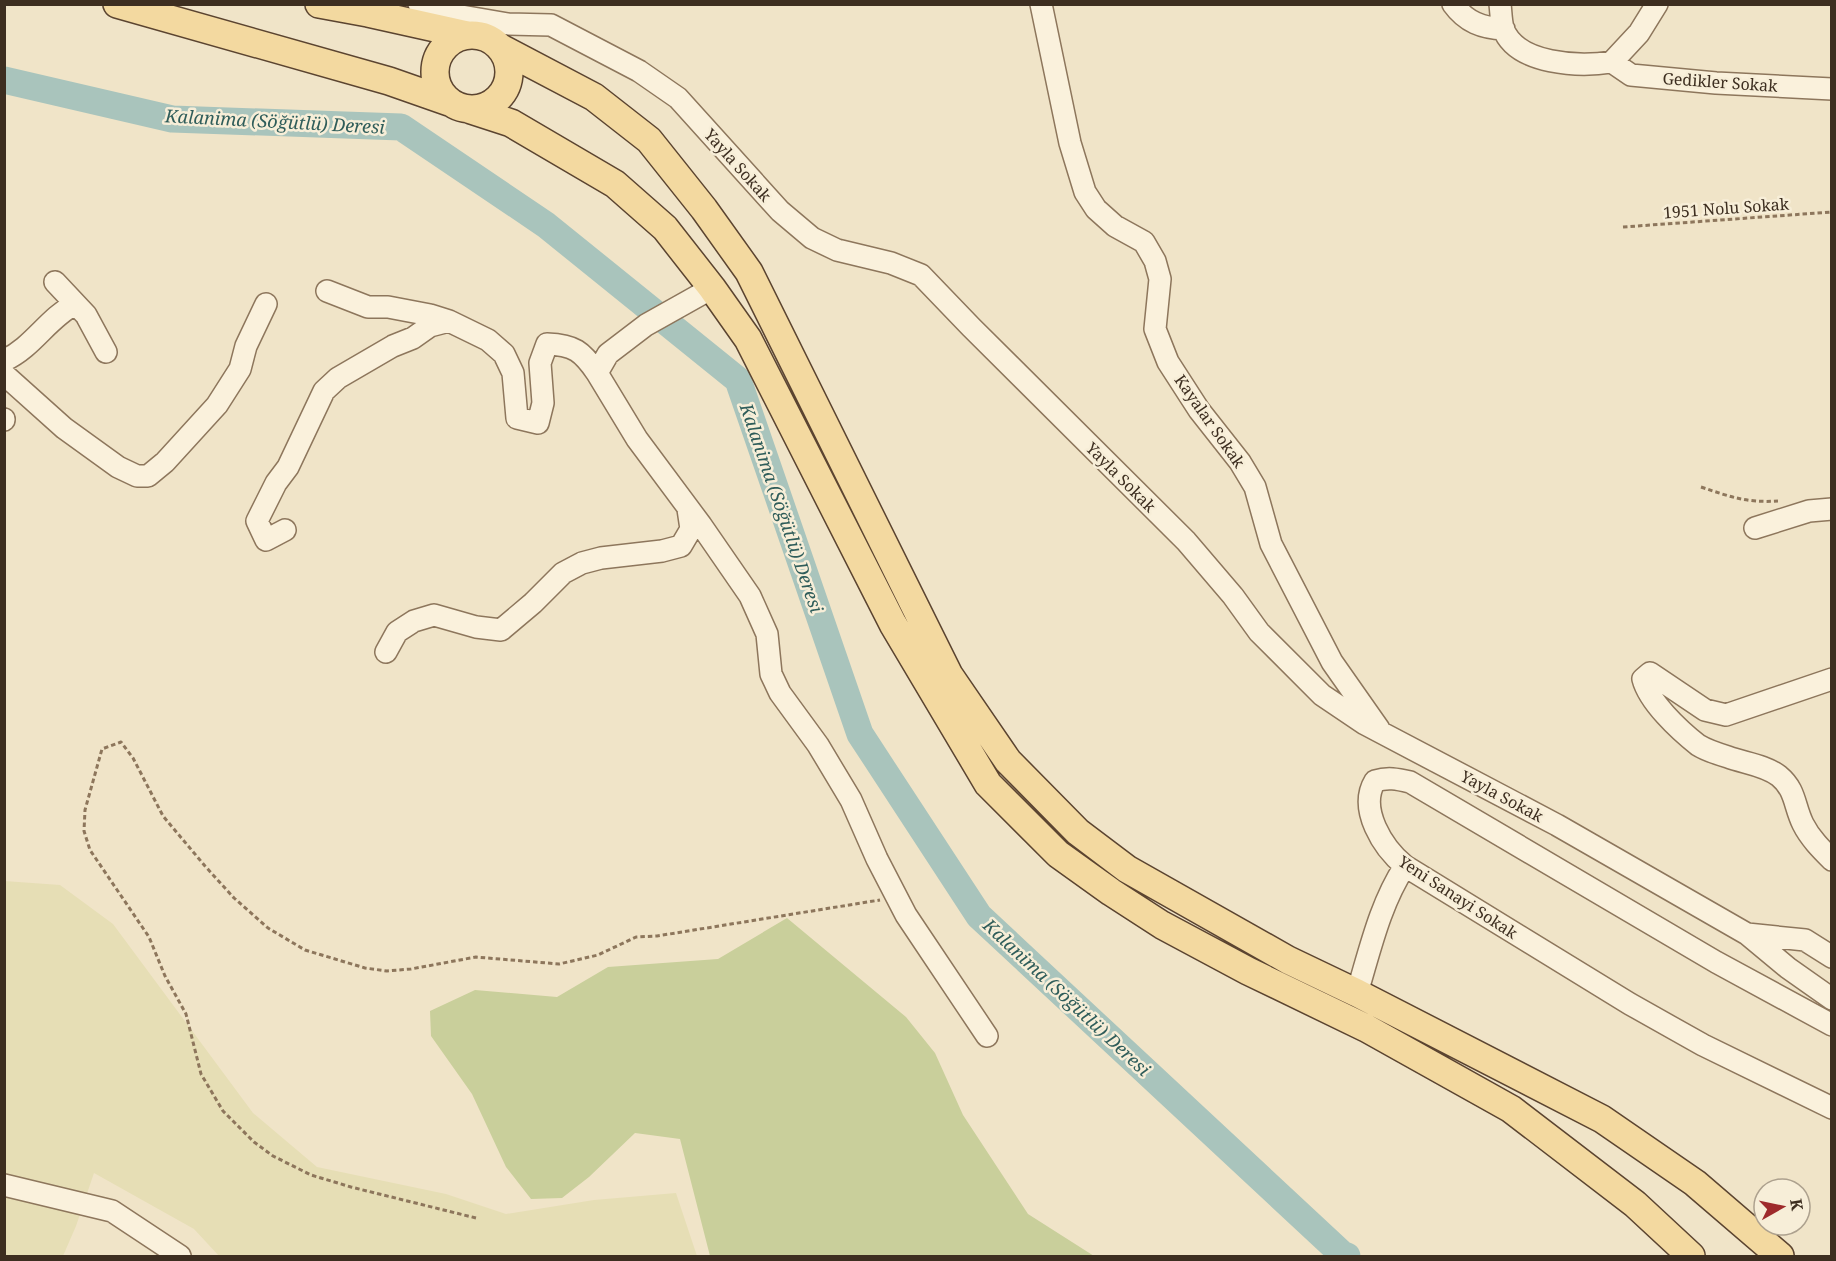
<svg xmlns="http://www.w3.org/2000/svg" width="1836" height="1261" viewBox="0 0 1836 1261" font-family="'Noto Serif',serif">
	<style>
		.farmland { fill: #e6deb5 }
		.green { fill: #c9cf9b }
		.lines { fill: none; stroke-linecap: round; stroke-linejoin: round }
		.river { stroke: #a9c4bc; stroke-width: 27 }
		.minor-casing { stroke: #8d765c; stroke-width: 24 }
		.major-casing { stroke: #5b4430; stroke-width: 30 }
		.path { stroke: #8d765c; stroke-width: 3; stroke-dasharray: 4.5 3; stroke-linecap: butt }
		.minor { stroke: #faf1dc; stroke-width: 21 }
		.major { stroke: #f3d9a0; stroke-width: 27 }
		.labels { text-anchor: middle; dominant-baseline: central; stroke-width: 5; stroke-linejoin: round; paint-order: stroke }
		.street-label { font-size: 16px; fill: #3d2e20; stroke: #f7eed8 }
		.water-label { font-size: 18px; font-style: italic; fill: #2f5d5a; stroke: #f7eed8 }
	</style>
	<rect width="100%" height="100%" fill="#f0e4c8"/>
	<!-- farmland -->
	<path class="farmland" d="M4 881 60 885 113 924 253 1113 317 1167 446 1194 506 1214 594 1200 676 1193 697 1256H219L194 1229 94 1173 76 1226 63 1256H5Z"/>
	<!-- green -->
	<path class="green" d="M787 918 906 1017 935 1053 963 1115 1028 1214 1094 1256H710L680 1139 635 1133 589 1177 562 1198 531 1199 506 1167 472 1094 431 1036 430 1011 475 990 557 997 608 967 718 959Z"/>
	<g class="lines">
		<!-- river -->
		<path class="river" d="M4 80 172 119 401 127 546 225 738 380 860 734 979 916 1342 1254 1347 1256"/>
		<defs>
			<path id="minor" d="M419 4 450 14 508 24 551 25 639 71 678 98 780 211 812 238 837 250 891 263 921 275 971 327 1186 541 1233 596 1259 632 1322 695 1365 724 1557 825 1747 934 1805 940 1832 957
				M1041 4 1070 143 1085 192 1096 209 1115 226 1144 242 1155 261 1160 279 1155 329 1168 362 1199 410 1240 462 1255 487 1271 544 1332 662 1379 729
				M1453 4C1466 22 1482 28 1504 29
				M1500 4C1501 12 1501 21 1503 28 1516 65 1580 67 1612 62L1639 33 1657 4
				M1612 62 1631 75 1716 83 1832 89
				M55 282 86 315 106 352
				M712 288 646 325 608 354 597 373 637 439 701 525 750 596 767 634 771 674 780 693 818 745 851 800 877 859 906 915 987 1036
				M327 291 368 307H388L430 315 449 321
				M5 360C33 347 48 318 75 304
				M6 376 64 428 118 467 137 476H148L165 462 217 405 240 369 246 346 266 304
				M4 419V420
				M1755 528 1809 511 1832 509
				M285 530 266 540 257 521 276 483 288 467 324 391 338 378 393 346 413 338 430 326 449 321 488 340 504 354 513 373 517 418 538 423 543 403 540 363 547 344C574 345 582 351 597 373
				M386 652 397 632 414 621 434 615 476 627 501 630 533 603 563 573 582 563 601 558 662 551 681 546 691 529 688 509
				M1832 679 1726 715 1705 710 1650 673 1643 679C1649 702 1679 730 1698 745 1706 750 1718 754 1728 757 1744 763 1765 765 1779 776 1796 790 1794 806 1803 824 1810 838 1821 849 1832 860
				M1747 934 1788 968 1832 999
				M1357 993C1370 950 1380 904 1405 866
				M1832 1025 1716 962 1410 782C1397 779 1388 777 1375 781 1358 809 1383 848 1405 866L1630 1004 1703 1045 1832 1108
				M4 1185 112 1211 180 1256"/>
			<path id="major" d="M117 4 389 81 449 102
				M319 4 368 13 467 35
				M435 72a37 37 0 1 1 74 0a37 37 0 1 1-74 0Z
				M501 48 594 97 649 140 704 209 749 272 949 675 1008 761 1078 832 1127 869 1288 960 1357 993 1602 1119 1695 1183 1780 1256
				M471 110 511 123 615 184 665 228 712 288 748 339 893 624 988 784 1058 854 1111 892 1162 925 1248 971 1366 1028 1511 1109 1635 1204 1691 1256"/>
		</defs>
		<!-- minor casing -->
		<use href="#minor" class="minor-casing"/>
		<!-- major casing -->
		<use href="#major" class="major-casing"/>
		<!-- path -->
		<path class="path" d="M1623 227 1832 212
			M1701 487C1731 497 1746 503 1778 501
			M476 1218 351 1187 311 1175 273 1156 254 1142 223 1111 201 1074 186 1014 165 976 149 937 90 850 84 831 85 810 102 749 121 742 133 758 163 816 205 866 234 898 268 928 305 950 365 968 387 971 411 969 476 957 559 964 598 955 636 937 657 936 880 900"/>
		<!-- minor -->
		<use href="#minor" class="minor"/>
		<!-- major -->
		<use href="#major" class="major"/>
	</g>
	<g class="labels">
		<!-- street labels -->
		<g class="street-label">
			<text transform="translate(1720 82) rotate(4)">Gedikler Sokak</text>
			<text transform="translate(738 165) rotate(48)">Yayla Sokak</text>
			<text transform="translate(1726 208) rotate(-4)">1951 Nolu Sokak</text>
			<text transform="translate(1210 421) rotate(55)">Kayalar Sokak</text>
			<text transform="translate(1121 477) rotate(45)">Yayla Sokak</text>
			<text transform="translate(1502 796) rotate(28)">Yayla Sokak</text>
			<text transform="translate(1458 897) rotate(33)">Yeni Sanayi Sokak</text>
		</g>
		<!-- water labels -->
		<g class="water-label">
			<text transform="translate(275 121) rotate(3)">Kalanima (Söğütlü) Deresi</text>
			<text transform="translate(782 508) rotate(71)">Kalanima (Söğütlü) Deresi</text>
			<text transform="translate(1067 997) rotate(43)">Kalanima (Söğütlü) Deresi</text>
		</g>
	</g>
	<!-- border -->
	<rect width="1836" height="1261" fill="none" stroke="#3d2e20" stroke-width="12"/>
	<!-- north arrow -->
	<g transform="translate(1782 1207) rotate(81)"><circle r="28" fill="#f7eed8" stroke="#ada18e" stroke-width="1.5"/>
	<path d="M0-4.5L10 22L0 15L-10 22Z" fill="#9e2a2b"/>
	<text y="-9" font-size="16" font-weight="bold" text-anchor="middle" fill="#3d2e20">K</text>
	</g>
</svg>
